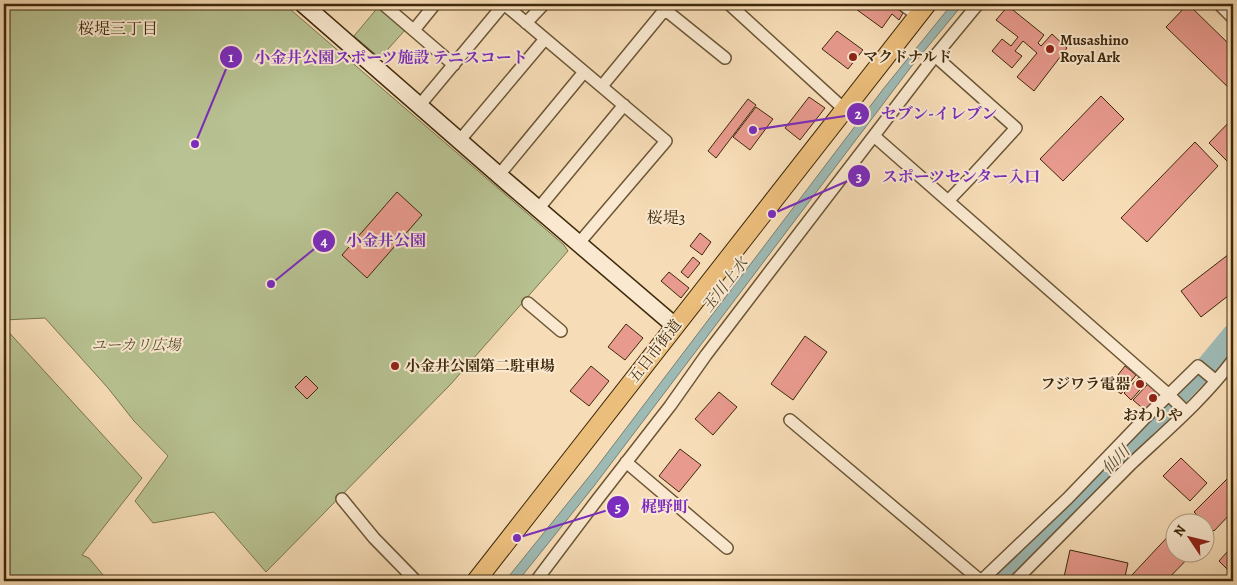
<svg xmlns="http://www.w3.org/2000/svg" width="1237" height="585" viewBox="0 0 1237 585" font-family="Alegreya,'Noto Serif JP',serif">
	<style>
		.green { fill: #b8c292; stroke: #7b764e }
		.water { fill: #9ebab5; stroke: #788071 }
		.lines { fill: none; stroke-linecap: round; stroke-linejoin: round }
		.river { stroke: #9ebab5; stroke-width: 21 }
		.building { fill: #e89a8e; stroke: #3e290b }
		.street-casing { stroke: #6c5636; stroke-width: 14 }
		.secondary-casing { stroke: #3e290b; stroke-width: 19 }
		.primary-casing { stroke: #3e290b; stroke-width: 20 }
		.street { stroke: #fae9d0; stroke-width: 11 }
		.secondary { stroke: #fae9d0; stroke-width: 16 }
		.primary { stroke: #ecbe7c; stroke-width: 18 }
		.poi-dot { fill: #8f2418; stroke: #fae9d0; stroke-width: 2 }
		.labels { text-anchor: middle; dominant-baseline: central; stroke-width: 4; stroke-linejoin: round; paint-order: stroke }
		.poi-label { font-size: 15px; font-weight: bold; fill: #3e290b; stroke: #fae9d0; text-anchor: start }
		.park-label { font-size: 15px; font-style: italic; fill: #5c4f2d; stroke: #fae9d0 }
		.street-label { font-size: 15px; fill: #3e290b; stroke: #fae9d0 }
		.neighbourhood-label { font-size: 16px; fill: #3e290b; stroke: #fae9d0 }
		.water-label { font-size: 16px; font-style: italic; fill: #564d36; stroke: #fae9d0 }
		.leader { fill: none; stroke: #7b2cbf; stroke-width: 2 }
		.callout-dot { fill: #7b2cbf; stroke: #fae9d0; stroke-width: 2 }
		.mark-label { font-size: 15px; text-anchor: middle; font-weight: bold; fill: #fff }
		.callout-label { font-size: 16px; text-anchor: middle; font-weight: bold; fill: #7b2cbf; stroke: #fae9d0; stroke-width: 4; stroke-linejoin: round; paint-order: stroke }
	</style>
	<rect width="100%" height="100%" fill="#f7ddb7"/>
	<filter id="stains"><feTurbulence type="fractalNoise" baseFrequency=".004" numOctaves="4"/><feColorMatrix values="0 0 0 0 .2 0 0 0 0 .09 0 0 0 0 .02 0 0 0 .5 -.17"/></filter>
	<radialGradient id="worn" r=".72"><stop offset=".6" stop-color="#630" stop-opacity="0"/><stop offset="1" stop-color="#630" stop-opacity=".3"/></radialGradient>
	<!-- green -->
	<path class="green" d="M4 4H284L564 245 568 251 450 385 266 572 214 512 153 523 135 501 168 456 134 421 108 388 45 318 4 320Z
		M379 6 406 29 380 58 354 36Z
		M4 327 142 478 82 555 89 558 108 581H4Z"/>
	<!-- water -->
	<path class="water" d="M952 4H963L911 67 594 486 518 581H505L596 468 884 88Z"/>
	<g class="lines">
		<!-- river -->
		<path class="river" d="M994 581 1110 467 1209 363 1233 334"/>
	</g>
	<!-- building -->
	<path class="building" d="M849 4H893L896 5 895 7 903 13 899 20 892 14 882 28Z
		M1188 4 1233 48V92L1166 27Z
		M1008 6 1044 35 1038 43 1041 46 1052 34 1067 48 1034 91 1017 77 1037 53 1023 41 1015 51 1022 56 1012 68 992 51 1002 39 1011 46 1018 37 996 20Z
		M837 31 863 50 848 69 822 49Z
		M1101 96 1124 119 1063 181 1040 159Z
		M809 97 825 108 800 140 785 128Z
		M748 99 756 105 716 158 708 151Z
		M756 107 773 119 750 150 733 137Z
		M1233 118V161L1230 164 1209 143Z
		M1195 142 1218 166 1147 242 1121 218Z
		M397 192 422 215 367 278 342 255Z
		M700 233 711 242 702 255 690 246Z
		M1233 251V292L1201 317 1181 291Z
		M693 257 700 263 688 278 681 272Z
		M669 272 689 288 681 298 661 281Z
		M626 324 643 338 625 360 608 347Z
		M805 336 827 352 793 400 771 384Z
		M591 366 609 381 589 406 570 391Z
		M1125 366 1136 375 1121 394 1110 385Z
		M306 376 318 388 307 399 295 387Z
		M1139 377 1146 383 1131 400 1124 393Z
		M1148 384 1162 398 1148 413 1133 400Z
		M719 392 737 407 713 435 695 419Z
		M680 449 701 465 679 492 659 476Z
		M1181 458 1207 483 1190 501 1163 476Z
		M1233 473V511L1214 531 1194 512Z
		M1174 530V552H1194L1166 581H1130L1131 576Z
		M1070 550 1128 563 1124 581H1083L1064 577Z
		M1228 551 1233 555V568L1230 572 1219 561Z"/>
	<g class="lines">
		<defs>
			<path id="street" d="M383 4 454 65
				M729 4 844 109
				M902 4 918 16
				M1219 4 1233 18
				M526 23 544 4
				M414 30 435 4
				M935 56 1016 128 973 175 948 201
				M602 86 662 13 668 12 725 58
				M419 106 504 4 666 141 579 243
				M874 136 1169 395 1186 412
				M460 140 545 39
				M499 175 584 72
				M538 209 624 105
				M528 303 561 331
				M790 420 981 581 1068 498 1145 418 1198 366 1216 381
				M626 462 727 548
				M342 499 374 538 416 581
				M536 581 597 500 670 406 706 355 764 279 935 56 978 4
				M1015 581C1054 542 1092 503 1131 464 1166 431 1204 399 1233 360"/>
			<path id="secondary" d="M303 4 508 183 675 326"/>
			<path id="primary" d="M476 581 927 4"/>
		</defs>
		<!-- street casing -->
		<use href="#street" class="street-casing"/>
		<!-- secondary casing -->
		<use href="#secondary" class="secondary-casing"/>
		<!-- primary casing -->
		<use href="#primary" class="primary-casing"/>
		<!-- street -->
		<use href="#street" class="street"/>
		<!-- secondary -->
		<use href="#secondary" class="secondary"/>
		<!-- primary -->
		<use href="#primary" class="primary"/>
	</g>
	<!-- markers -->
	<g class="poi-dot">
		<circle cx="1050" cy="49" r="5"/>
		<circle cx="853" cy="57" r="5"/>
		<circle cx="395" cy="366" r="5"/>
		<circle cx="1140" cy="384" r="5"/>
		<circle cx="1153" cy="398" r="5"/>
	</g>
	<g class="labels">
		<!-- poi labels -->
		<g class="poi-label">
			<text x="1060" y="40">Musashino<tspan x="1060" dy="17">Royal Ark</tspan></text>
			<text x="863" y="57">マクドナルド</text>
			<text x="405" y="366">小金井公園第二駐車場</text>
			<text x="1130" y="384" text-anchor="end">フジワラ電器</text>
			<text x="1153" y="415" text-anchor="middle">おわりや</text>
		</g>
		<!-- park labels -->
		<g class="park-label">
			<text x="136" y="345">ユーカリ広場</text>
		</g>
		<!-- street labels -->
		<g class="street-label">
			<text transform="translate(655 351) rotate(-52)">五日市街道</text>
		</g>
		<!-- neighbourhood labels -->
		<g class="neighbourhood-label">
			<text x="118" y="29">桜堤三丁目</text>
			<text x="666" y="218">桜堤3</text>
		</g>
		<!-- water labels -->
		<g class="water-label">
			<text transform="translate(725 285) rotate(-52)">玉川上水</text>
			<text transform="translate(1116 460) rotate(-46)">仙川</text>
		</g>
	</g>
	<!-- callouts -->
	<path class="leader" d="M195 144L231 57M753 130L858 114M772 214L859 176M271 284L324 241M517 538L618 507"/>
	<g class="callout-dot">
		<circle cx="195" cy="144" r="5"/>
		<circle cx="753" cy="130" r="5"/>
		<circle cx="772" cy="214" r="5"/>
		<circle cx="271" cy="284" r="5"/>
		<circle cx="517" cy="538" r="5"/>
		<circle cx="231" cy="57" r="12"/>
		<circle cx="858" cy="114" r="12"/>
		<circle cx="859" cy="176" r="12"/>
		<circle cx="324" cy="241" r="12"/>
		<circle cx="618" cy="507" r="12"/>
	</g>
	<g class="mark-label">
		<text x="231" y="62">1</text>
		<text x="858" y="119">2</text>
		<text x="859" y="182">3</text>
		<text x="324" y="246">4</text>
		<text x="618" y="512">5</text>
	</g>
	<g class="callout-label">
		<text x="391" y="63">小金井公園スポーツ施設 テニスコート</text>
		<text x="939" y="119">セブン-イレブン</text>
		<text x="961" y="182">スポーツセンター入口</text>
		<text x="386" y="246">小金井公園</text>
		<text x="665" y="512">梶野町</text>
	</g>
	<!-- margin -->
	<rect width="1237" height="585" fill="none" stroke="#f7ddb7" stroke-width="20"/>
	<rect x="5" y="5" width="1227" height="575" fill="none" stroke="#3e290b" stroke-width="2.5"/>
	<rect x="10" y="10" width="1217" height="565" fill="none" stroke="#3e290b"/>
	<!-- north arrow -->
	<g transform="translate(1190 538) rotate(305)"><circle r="24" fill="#fae9d0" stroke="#af9c81"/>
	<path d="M0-4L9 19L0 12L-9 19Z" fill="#8f2418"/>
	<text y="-8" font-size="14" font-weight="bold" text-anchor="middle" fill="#3e290b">N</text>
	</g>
	<rect width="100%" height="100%" filter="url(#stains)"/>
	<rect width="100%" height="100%" fill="url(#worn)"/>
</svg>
